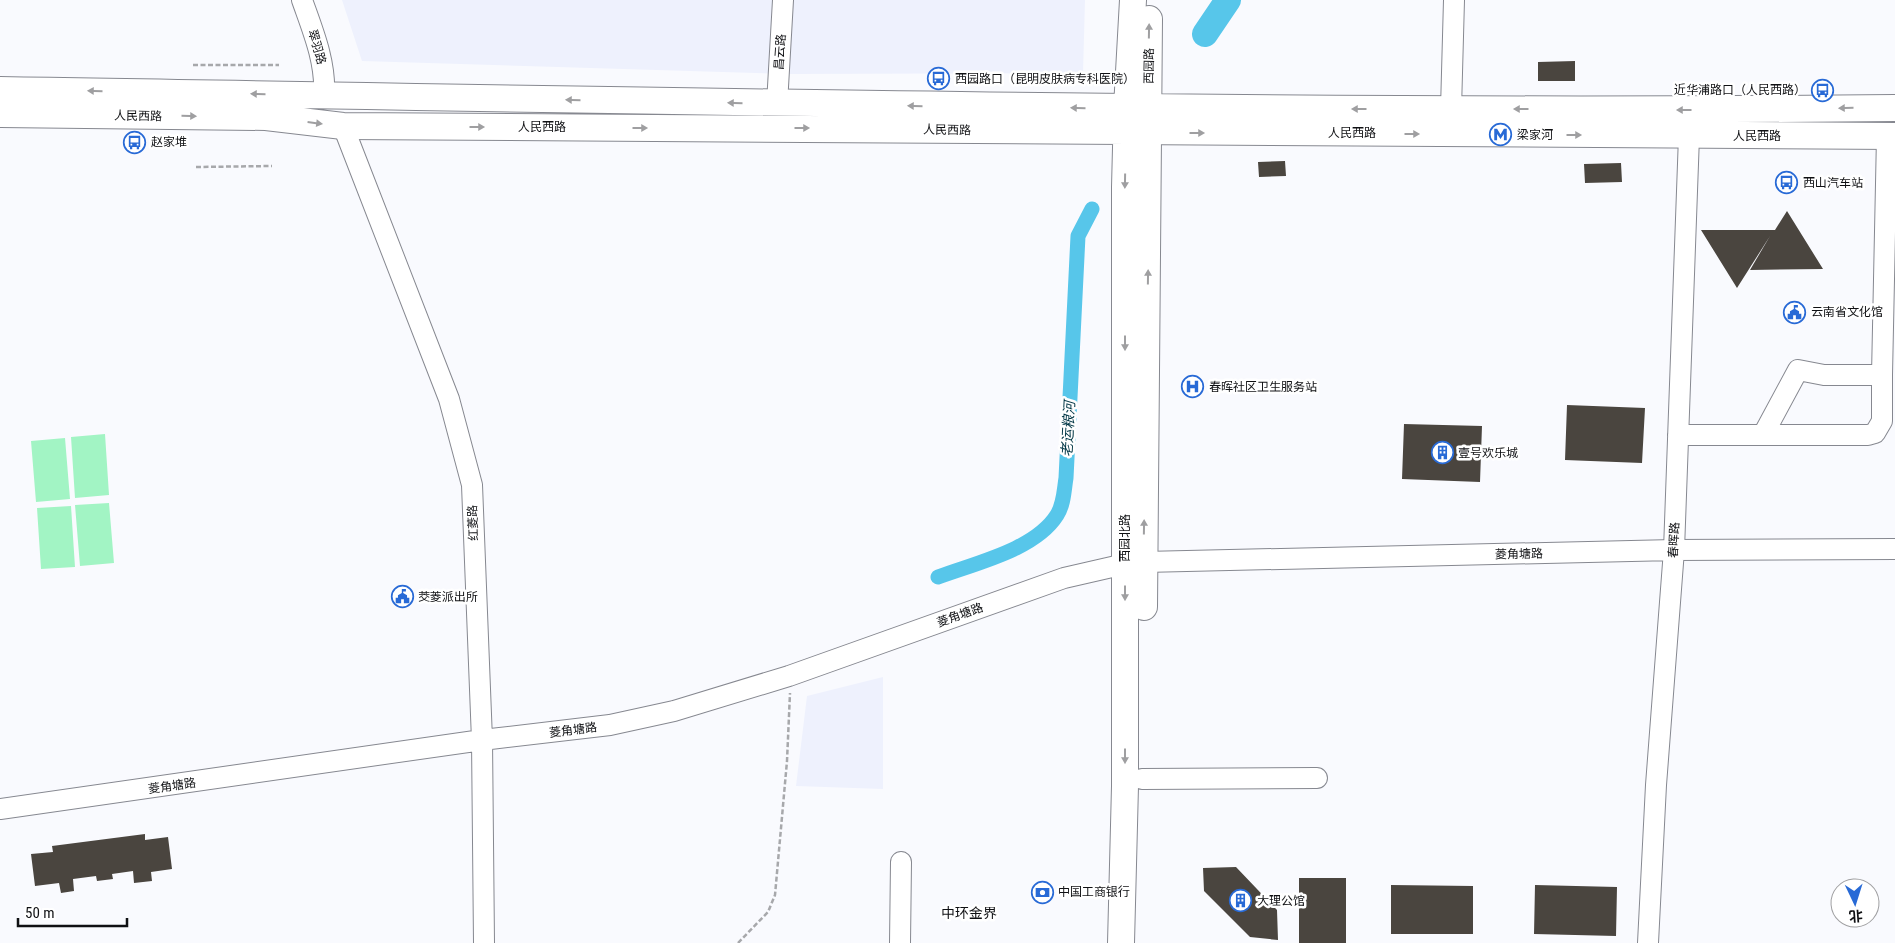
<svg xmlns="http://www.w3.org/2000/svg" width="1895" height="943" viewBox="0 0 1895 943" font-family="'Roboto Condensed','Noto Sans SC',sans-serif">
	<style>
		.built { fill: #eef1fd }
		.green { fill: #a2f4c4 }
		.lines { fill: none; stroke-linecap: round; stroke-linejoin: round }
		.canal { stroke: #57c6ea; stroke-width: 15 }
		.river { stroke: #57c6ea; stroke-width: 26 }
		.building { fill: #4a453f }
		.minor-casing { stroke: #868890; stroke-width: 22 }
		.major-casing { stroke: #868890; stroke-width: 28 }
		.path { stroke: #a7a8ab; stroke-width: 2.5; stroke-dasharray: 5 2.5; stroke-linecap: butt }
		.minor { stroke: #fff; stroke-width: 20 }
		.major { stroke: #fff; stroke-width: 26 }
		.oneway { fill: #9f9fa1 }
		.labels { text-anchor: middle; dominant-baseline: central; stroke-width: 5; stroke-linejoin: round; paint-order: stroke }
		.street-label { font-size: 12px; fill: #0f1013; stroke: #fff }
		.poi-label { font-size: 12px; fill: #0f1013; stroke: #fff; text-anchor: start }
		.water-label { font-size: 14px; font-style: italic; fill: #013645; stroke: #fff }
		.neighbourhood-label { font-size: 14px; fill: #0f1013; stroke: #fff }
	</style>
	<rect width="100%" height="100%" fill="#f9fafe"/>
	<!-- built -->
	<path class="built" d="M342 0H1085L1083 73 788 74 362 61Z
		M883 677V789L796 786 807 696Z"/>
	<!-- green -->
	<path class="green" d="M105 434 109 495 75 498 71 437Z
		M65 438 70 499 36 502 31 441Z
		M109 503 114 563 80 566 75 505Z
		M71 506 75 567 41 569 37 508Z"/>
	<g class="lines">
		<!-- canal -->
		<path class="canal" d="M938 577C975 563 1035 550 1057 515 1064 504 1064 490 1066 478L1078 236 1092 209"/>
		<!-- river -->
		<path class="river" d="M1205 34 1228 0"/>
	</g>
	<!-- building -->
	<path class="building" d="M1575 61V81H1538V62Z
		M1285 161 1286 176 1259 177 1258 162Z
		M1621 163 1622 182 1585 183 1584 164Z
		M1787 211 1823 269 1750 270 1770 236 1737 288 1701 230H1775Z
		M1567 405 1645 408 1642 463 1565 460Z
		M1404 424 1482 426 1480 482 1402 479Z
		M145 834V840L168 837 172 869 151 872 152 881 134 883 133 871 112 874 113 879 97 881 96 876 73 879 74 891 61 893 59 883 35 886 31 854 53 852 52 846Z
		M1236 867 1277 910 1278 940 1250 937 1204 891 1203 868Z
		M1299 878H1346V943H1299Z
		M1391 885 1473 886V934H1391Z
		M1535 885 1617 887 1616 936 1534 934Z"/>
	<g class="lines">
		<defs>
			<path id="minor" d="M302 0C313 31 326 62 324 95
				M777 104 783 0
				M1451 109 1454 0
				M343 126 449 399 472 485 482 740 484 943
				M1882 375V421L1875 433 1868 435H1763L1798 370 1824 375H1882L1887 136
				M1678 435H1763
				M1144 562 1674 550 1895 549
				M1142 779 1317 778
				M0 809 482 740 610 725 674 711 789 676 1064 578 1125 564
				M900 943 901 862
				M1648 943 1656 785 1674 550 1689 136"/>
			<path id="major" d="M0 90C632 100 1263 114 1895 108
				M0 114 266 117 343 126 1895 136
				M1144 607 1149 19
				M1121 943 1125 786V187L1127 108 1133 0"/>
		</defs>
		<!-- minor casing -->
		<use href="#minor" class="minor-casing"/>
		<!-- major casing -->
		<use href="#major" class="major-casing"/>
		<!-- path -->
		<path class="path" d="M193 65H279
			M196 167 272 166
			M738 943 768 912 775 895 787 761 790 693"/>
		<!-- minor -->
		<use href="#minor" class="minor"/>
		<!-- major -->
		<use href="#major" class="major"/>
	</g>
	<!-- one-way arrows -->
	<defs><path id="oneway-solid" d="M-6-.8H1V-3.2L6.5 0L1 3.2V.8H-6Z" transform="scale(1.25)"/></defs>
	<g class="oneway">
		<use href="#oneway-solid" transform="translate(1149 31) rotate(-89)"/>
		<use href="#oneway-solid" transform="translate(95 91) rotate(-179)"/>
		<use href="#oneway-solid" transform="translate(258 94) rotate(-179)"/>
		<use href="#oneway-solid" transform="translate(573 100) rotate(-179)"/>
		<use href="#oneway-solid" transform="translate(735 103) rotate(-179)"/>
		<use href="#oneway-solid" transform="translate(915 106) rotate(-179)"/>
		<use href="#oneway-solid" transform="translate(1078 108) rotate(-179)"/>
		<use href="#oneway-solid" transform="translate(1846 108) rotate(179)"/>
		<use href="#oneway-solid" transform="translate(1359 109) rotate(-180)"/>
		<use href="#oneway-solid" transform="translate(1521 109) rotate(-180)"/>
		<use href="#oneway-solid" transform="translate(1684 110) rotate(-180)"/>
		<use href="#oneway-solid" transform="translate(189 116) rotate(1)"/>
		<use href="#oneway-solid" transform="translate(315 123) rotate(7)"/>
		<use href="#oneway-solid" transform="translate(477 127)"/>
		<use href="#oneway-solid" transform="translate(640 128)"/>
		<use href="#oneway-solid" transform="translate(802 128)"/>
		<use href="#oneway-solid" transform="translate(1197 133)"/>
		<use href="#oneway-solid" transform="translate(1412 134)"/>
		<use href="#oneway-solid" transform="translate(1574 135)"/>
		<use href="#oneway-solid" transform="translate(1125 181) rotate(91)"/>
		<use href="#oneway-solid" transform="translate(1148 277) rotate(-89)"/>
		<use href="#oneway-solid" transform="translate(1125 343) rotate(90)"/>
		<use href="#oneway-solid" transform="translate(1144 527) rotate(-89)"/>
		<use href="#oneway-solid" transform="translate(1125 593) rotate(90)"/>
		<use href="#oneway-solid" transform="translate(1125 756) rotate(90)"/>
	</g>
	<!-- icons -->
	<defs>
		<symbol id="bus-ring" viewBox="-11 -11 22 22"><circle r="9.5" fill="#fff" stroke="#286ad6" stroke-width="1.5"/><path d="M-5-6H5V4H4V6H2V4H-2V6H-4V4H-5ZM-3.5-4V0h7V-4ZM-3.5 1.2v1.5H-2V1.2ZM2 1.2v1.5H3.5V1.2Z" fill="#286ad6"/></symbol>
		<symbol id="metro-ring" viewBox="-11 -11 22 22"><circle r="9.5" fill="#fff" stroke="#286ad6" stroke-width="1.5"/><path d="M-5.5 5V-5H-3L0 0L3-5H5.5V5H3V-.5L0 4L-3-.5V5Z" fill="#286ad6"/></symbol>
		<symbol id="civic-ring" viewBox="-11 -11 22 22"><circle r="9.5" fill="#fff" stroke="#286ad6" stroke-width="1.5"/><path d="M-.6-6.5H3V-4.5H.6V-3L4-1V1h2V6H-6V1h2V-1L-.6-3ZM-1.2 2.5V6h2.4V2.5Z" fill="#286ad6"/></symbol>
		<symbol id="hospital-ring" viewBox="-11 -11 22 22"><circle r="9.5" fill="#fff" stroke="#286ad6" stroke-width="1.5"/><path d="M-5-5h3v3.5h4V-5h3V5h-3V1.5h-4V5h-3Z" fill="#286ad6"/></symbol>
		<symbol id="building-ring" viewBox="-11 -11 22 22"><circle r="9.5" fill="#fff" stroke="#286ad6" stroke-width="1.5"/><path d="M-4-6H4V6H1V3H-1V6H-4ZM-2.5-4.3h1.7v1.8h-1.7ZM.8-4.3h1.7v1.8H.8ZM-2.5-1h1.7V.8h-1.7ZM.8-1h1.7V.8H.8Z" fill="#286ad6"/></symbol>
		<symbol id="bank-ring" viewBox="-11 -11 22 22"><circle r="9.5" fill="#fff" stroke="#286ad6" stroke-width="1.5"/><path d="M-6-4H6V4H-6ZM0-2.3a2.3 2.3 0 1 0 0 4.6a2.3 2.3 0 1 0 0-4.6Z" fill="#286ad6"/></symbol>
	</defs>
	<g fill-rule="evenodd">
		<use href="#bus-ring" x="926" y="66" width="25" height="25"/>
		<use href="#bus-ring" x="1810" y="78" width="25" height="25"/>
		<use href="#metro-ring" x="1488" y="122" width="25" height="25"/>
		<use href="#bus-ring" x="122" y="130" width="25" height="25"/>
		<use href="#bus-ring" x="1774" y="170" width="25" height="25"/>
		<use href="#civic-ring" x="1782" y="300" width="25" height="25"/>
		<use href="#hospital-ring" x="1180" y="374" width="25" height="25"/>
		<use href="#building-ring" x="1430" y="440" width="25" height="25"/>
		<use href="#civic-ring" x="390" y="584" width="25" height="25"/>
		<use href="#bank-ring" x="1030" y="880" width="25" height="25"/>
		<use href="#building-ring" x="1228" y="888" width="25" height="25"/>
	</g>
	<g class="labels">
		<!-- street labels -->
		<g class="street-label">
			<text transform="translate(317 47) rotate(74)">翠羽路</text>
			<text transform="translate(780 52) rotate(-86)">昌云路</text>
			<text transform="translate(1149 66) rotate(-89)">西园路</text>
			<text transform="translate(138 116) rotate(1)">人民西路</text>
			<text x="542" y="127">人民西路</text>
			<text transform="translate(947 130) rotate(1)">人民西路</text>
			<text x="1352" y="133">人民西路</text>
			<text x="1757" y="136">人民西路</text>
			<text transform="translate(473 523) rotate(-92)">红菱路</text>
			<text transform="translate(1125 538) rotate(-90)">西园北路</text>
			<text transform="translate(1674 540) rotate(-87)">春晖路</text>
			<text transform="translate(1519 554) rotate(-1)">菱角塘路</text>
			<text transform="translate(960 615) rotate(-20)">菱角塘路</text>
			<text transform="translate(573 730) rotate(-7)">菱角塘路</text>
			<text transform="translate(172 786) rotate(-8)">菱角塘路</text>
		</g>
		<!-- poi labels -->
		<g class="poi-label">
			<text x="955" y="79">西园路口（昆明皮肤病专科医院）</text>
			<text x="1806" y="90" text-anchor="end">近华浦路口（人民西路）</text>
			<text x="1517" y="135">梁家河</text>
			<text x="151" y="142">赵家堆</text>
			<text x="1803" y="183">西山汽车站</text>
			<text x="1811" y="312">云南省文化馆</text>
			<text x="1209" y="387">春晖社区卫生服务站</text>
			<text x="1458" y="453">壹号欢乐城</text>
			<text x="418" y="597">茭菱派出所</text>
			<text x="1058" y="892">中国工商银行</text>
			<text x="1257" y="901">大理公馆</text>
		</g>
		<!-- water labels -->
		<g class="water-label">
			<text transform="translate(1068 429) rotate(-87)">老运粮河</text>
		</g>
		<!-- neighbourhood labels -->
		<g class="neighbourhood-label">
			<text x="969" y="913">中环金界</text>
		</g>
	</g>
	<!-- north arrow -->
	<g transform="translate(1855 903) rotate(176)"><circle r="24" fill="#ffffff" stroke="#9f9fa1"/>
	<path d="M0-4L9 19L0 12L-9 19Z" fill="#286ad6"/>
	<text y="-8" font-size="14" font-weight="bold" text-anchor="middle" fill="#0f1013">北</text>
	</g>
	<!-- scale -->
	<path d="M18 918v8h109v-8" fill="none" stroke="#0f1013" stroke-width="2.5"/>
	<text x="25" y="918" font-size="15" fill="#0f1013" stroke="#ffffff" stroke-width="4" paint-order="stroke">50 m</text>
</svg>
